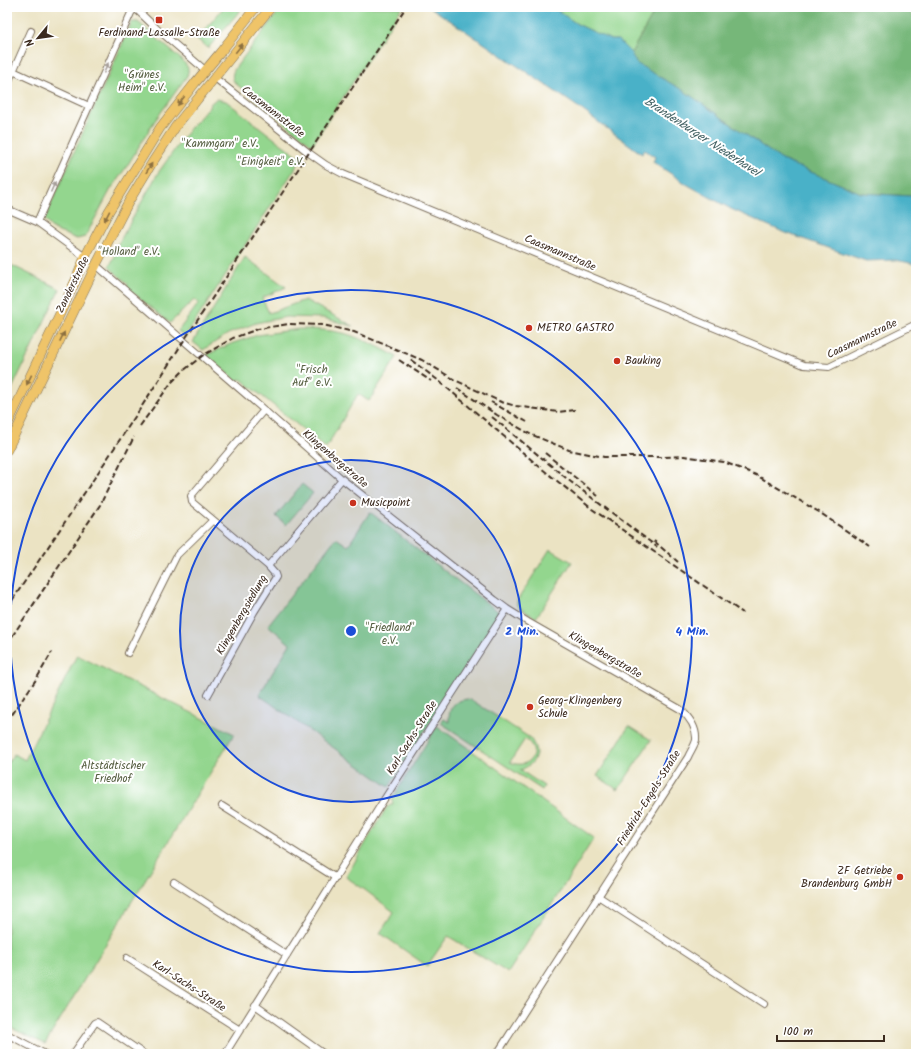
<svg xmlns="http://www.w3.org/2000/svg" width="923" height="1061" viewBox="0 0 923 1061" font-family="Kalam,sans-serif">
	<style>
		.green { fill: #93d68e; stroke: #678056; fill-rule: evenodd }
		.forest { fill: #76b779; stroke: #58704c }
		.water { fill: #49b1c8; stroke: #426e73 }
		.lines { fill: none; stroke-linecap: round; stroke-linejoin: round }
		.minor-casing { stroke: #796b58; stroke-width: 8 }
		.primary-casing { stroke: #796b58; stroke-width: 10 }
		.minor { stroke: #fff; stroke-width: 6 }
		.primary { stroke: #efc469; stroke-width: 9 }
		.rail { stroke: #3b2a1e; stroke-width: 2; stroke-dasharray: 6 3; stroke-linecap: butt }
		.oneway { fill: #8c6f40 }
		.oneway2 { fill: #a79f9a }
		.ring { fill: none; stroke: #1d4ed8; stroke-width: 2 }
		.poi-dot { fill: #c8321e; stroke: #fff; stroke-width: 1.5 }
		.labels { text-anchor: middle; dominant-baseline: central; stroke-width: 4; stroke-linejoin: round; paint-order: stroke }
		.poi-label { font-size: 11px; fill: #3b2a1e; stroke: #fff; text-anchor: start }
		.park-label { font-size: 11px; fill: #555e40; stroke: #fff }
		.street-label { font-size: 11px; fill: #3b2a1e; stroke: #fff }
		.water-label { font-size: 12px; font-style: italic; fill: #416062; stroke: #fff }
		.centre { fill: #1d4ed8; stroke: #fff; stroke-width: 2 }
		.ring-label { font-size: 12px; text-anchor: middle; font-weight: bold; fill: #1d4ed8; stroke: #fff; stroke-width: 4; stroke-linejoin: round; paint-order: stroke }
	</style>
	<rect width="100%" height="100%" fill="#fff"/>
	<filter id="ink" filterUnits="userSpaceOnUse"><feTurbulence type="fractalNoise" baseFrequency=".025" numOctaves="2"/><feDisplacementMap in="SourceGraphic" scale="8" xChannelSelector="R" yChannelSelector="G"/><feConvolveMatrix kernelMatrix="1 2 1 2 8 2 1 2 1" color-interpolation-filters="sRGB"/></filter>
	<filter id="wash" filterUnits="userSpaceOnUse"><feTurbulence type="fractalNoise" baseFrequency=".012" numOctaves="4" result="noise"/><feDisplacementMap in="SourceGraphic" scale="16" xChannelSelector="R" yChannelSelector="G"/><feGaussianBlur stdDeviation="0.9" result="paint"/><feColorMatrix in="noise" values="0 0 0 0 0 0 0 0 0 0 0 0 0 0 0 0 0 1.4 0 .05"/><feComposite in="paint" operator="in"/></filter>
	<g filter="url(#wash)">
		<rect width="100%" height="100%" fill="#ebe3c3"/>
		<!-- green -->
		<path class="green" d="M224 7H243L210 46 208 48 197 39Z
			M282 7H402L312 145 235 83C231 77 232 73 236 67Z
			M552 7H657L631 53 618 40H611L577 24Z
			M132 22H138L182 60C187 66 190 68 187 76L154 122 127 166 111 189 85 237 77 239 59 232 51 227 44 220Z
			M216 99 226 101 280 143 302 158 185 337 178 331 199 303 194 300 170 323 126 287 128 284 109 267 115 256 117 246 158 173 187 132 209 107 210 104Z
			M245 257 286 287 262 298 269 313 305 300 353 326 323 318 286 317 256 323 228 334 203 350 193 342Z
			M7 263 60 289 7 399Z
			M299 329C314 329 329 330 343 333 361 338 380 347 397 357L369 401 358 394 326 448 241 379 236 381 206 355 233 343 258 335Z
			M302 484 313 493 286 525 276 516Z
			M370 512 437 565 500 613 389 787 259 695 290 644 268 625 336 538 348 546Z
			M550 549 572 562 536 618 517 606V601Z
			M77 655 234 734 45 1044 7 1026V764L14 754 25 760Z
			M468 699 473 701 530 738C541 753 536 764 520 770L544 786 542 790 441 723 444 719 449 722C448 708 454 700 468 699ZM525 739C543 751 529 771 510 762Z
			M437 726 594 838 508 973 448 936 427 966 380 933 394 912 365 890 346 877 368 839 387 807 393 804 392 799Z
			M629 726 651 740 618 790 597 776Z"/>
		<!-- forest -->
		<path class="forest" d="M657 7H910V10L916 21V195L911 196 861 193 782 160 684 91 635 63 631 53Z"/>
		<!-- water -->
		<path class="water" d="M430 7H552L577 24 611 40H618L631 53 636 63 684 91 782 160 861 193 911 196 916 195V266L911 263 895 260 866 261 783 232 731 209 688 185 653 162 655 157 645 150 642 154 575 105Z"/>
	</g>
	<g filter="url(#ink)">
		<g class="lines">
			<defs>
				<path id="minor" d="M134 7 156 28 205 70
					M13 71 89 106
					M215 78 309 153 326 165 343 174 804 365 829 367 916 324
					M7 85 31 31
					M7 209 37 222 85 257
					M37 222 131 13 135 8
					M96 265 264 410 342 479 495 600 507 609 528 622 680 709C689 717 697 727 696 740 695 745 690 752 688 757L497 1054
					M268 566 342 479
					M128 653 177 555 213 520
					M208 695 254 612 276 577 275 574 268 566 192 502 191 496 264 410
					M222 806 336 878
					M174 882 287 955
					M598 896 764 1004
					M127 958 240 1030
					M255 1005 324 1054
					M7 1034 45 1054
					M73 1054 95 1023 97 1022 144 1054
					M225 1054 385 798 507 609"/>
				<path id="primary" d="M7 425 75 282 85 257 109 211 160 128 195 83 219 54 256 7
					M7 450 96 265 129 201 152 163 176 126 271 7"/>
			</defs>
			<!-- minor casing -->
			<use href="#minor" class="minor-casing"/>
			<!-- primary casing -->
			<use href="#primary" class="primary-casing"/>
			<!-- minor -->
			<use href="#minor" class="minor"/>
			<!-- primary -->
			<use href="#primary" class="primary"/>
			<!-- rail -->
			<path class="rail" d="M399 360 431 381
				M411 360 439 381 541 468 592 509 743 613
				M457 388 497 415 530 434 569 450 604 457H663L684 456 724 462 756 475 819 512 870 547
				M491 402 527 422
				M492 417 571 482 657 547
				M140 426 171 383 183 371 202 356 233 338 258 329 288 324 323 325 354 332 422 360 455 380 501 402 516 406 558 412 575 410
				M545 453 598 496
				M654 541 678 562
				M7 608C66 520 125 434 181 345L406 7
				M7 644 100 505 134 437
				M7 722 37 678 52 652"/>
		</g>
		<!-- one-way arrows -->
		<defs><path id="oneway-solid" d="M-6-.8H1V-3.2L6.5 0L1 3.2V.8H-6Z"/></defs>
		<g class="oneway">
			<use href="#oneway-solid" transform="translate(239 48) rotate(-52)"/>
			<use href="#oneway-solid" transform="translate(181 101) rotate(127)"/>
			<use href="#oneway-solid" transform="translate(149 168) rotate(-58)"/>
			<use href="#oneway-solid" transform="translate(107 216) rotate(117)"/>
			<use href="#oneway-solid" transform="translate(62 337) rotate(-64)"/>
			<use href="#oneway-solid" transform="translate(29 380) rotate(116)"/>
		</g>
		<g class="oneway2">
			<use href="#oneway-solid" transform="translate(106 68) rotate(-66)"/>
			<use href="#oneway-solid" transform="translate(53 187) rotate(-66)"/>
		</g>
	</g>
	<!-- distance rings -->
	<circle cx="351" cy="631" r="171" fill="#1d4ed8" fill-opacity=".12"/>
	<g class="ring">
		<circle cx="351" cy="631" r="171"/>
		<circle cx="351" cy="631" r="341"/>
	</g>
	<!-- markers -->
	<g class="poi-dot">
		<rect x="155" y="16" width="8" height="8" rx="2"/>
		<circle cx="529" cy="328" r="4"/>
		<circle cx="617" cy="361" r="4"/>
		<circle cx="353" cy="503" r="4"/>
		<circle cx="530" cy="707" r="4"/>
		<circle cx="900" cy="877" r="4"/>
	</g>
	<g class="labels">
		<!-- poi labels -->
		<g class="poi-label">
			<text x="159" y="33" text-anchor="middle">Ferdinand-Lassalle-Straße</text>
			<text x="537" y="328">METRO GASTRO</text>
			<text x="625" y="361">Bauking</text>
			<text x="361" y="503">Musicpoint</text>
			<text x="538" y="701">Georg-Klingenberg<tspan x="538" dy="13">Schule</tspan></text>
			<text x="892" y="871" text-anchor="end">ZF Getriebe<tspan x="892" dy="13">Brandenburg GmbH</tspan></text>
		</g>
		<!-- park labels -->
		<g class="park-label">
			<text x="142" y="75">"Grünes<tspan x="142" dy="13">Heim" e.V.</tspan></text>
			<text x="220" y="144">"Kammgarn" e.V.</text>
			<text x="271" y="162">"Einigkeit" e.V.</text>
			<text x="129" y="252">"Holland" e.V.</text>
			<text x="312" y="370">"Frisch<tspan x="312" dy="13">Auf" e.V.</tspan></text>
			<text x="390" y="628">"Friedland"<tspan x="390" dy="13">e.V.</tspan></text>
			<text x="113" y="766">Altstädtischer<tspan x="113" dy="13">Friedhof</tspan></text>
		</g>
		<!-- street labels -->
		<g class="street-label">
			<text transform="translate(273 112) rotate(38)">Caasmannstraße</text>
			<text transform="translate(560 253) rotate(23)">Caasmannstraße</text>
			<text transform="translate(73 285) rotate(-64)">Zanderstraße</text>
			<text transform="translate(862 339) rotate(-26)">Caasmannstraße</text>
			<text transform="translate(335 459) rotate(41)">Klingenbergstraße</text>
			<text transform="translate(242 615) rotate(-60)">Klingenbergsiedlung</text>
			<text transform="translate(605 655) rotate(30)">Klingenbergstraße</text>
			<text transform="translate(412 738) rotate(-58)">Karl-Sachs-Straße</text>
			<text transform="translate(649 798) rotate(-58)">Friedrich-Engels-Straße</text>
			<text transform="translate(189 986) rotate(33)">Karl-Sachs-Straße</text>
		</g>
		<!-- water labels -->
		<g class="water-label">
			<text transform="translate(702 137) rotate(33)">Brandenburger Niederhavel</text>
		</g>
	</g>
	<circle cx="351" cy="631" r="6" class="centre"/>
	<g class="ring-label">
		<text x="522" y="635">2 Min.</text>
		<text x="692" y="635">4 Min.</text>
	</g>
	<!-- margin -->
	<rect width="923" height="1061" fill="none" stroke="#fff" stroke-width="24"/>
	<!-- north arrow -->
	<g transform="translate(38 38) rotate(241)" stroke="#ffffff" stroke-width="3" paint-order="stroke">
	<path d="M0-3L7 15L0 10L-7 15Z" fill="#3b2a1e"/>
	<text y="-6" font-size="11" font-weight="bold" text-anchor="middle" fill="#3b2a1e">N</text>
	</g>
	<!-- scale -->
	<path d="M777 1035v6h107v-6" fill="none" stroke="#3b2a1e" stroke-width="2"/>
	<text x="783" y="1035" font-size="12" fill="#3b2a1e" stroke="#ffffff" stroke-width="3" paint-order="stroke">100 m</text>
</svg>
